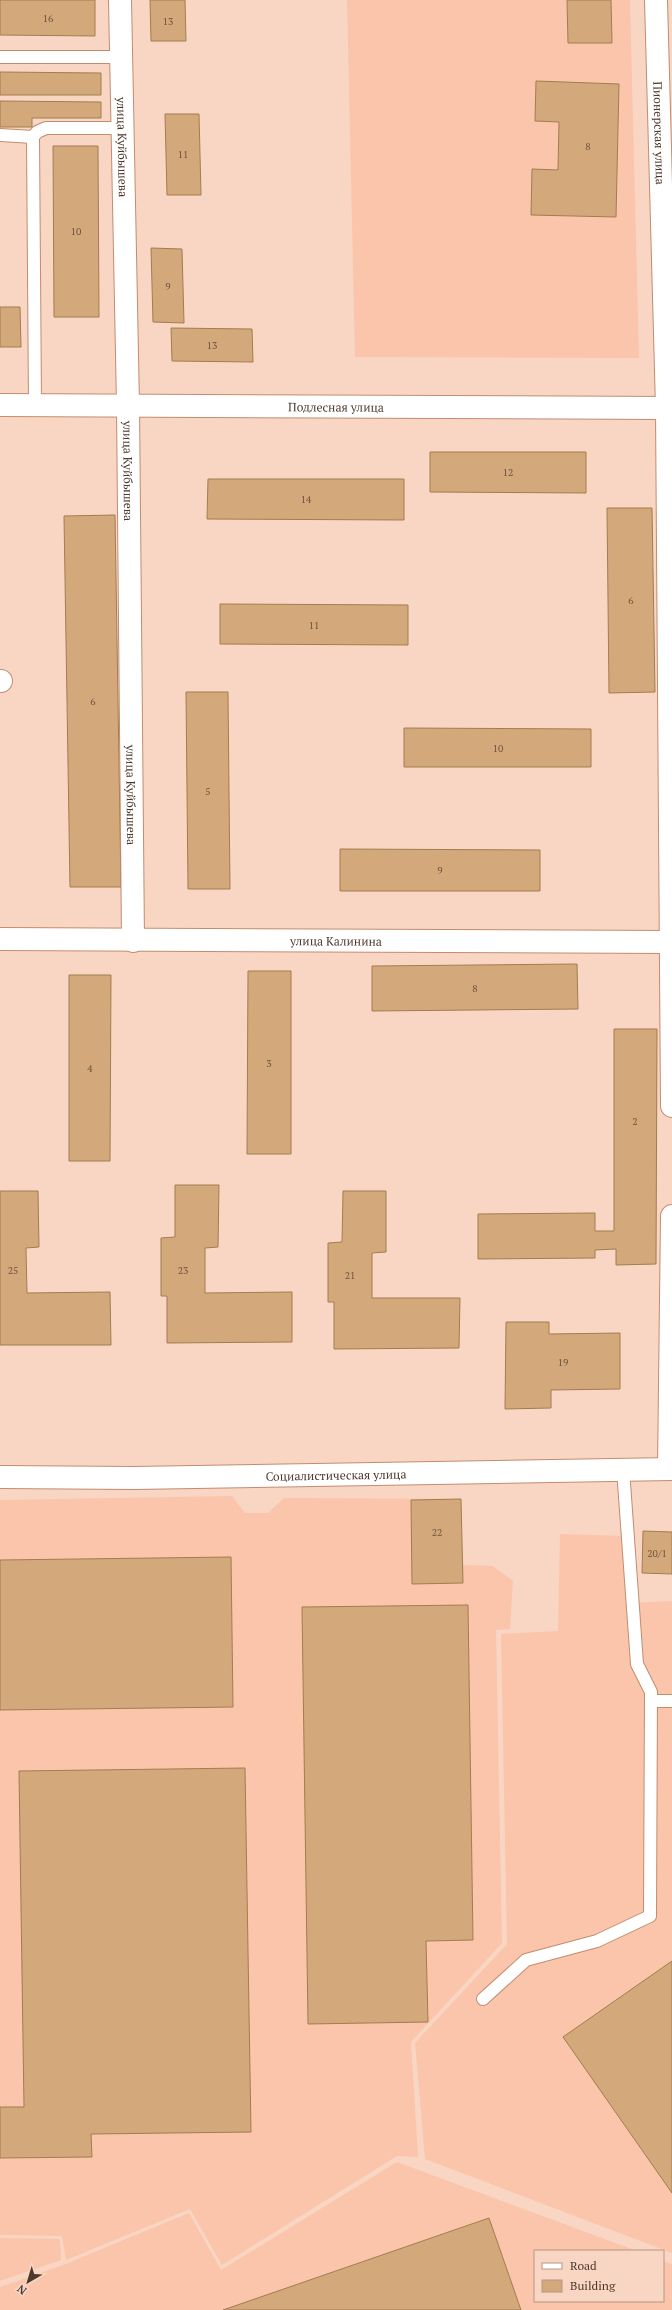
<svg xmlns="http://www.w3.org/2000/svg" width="672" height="2310" viewBox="0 0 672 2310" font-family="'PT Serif',serif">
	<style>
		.built { fill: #fac5aa }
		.building { fill: #d3a97b; stroke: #a37c4f }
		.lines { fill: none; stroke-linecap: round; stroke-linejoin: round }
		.lane-casing { stroke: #c28c6f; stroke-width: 14 }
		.street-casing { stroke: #c28c6f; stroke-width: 24 }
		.secondary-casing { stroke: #c28c6f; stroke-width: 24 }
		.lane { stroke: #fff; stroke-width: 12 }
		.street { stroke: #fff; stroke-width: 22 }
		.secondary { stroke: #fff; stroke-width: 22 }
		.labels { text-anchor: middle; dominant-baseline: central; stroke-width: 3; stroke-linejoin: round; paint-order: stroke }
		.number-label { font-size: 10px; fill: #6f543f }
		.street-label { font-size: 12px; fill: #4e372b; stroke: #f9d6c3 }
	</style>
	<rect width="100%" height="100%" fill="#f9d6c3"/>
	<!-- built -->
	<path class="built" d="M347 0H630L639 358 355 357Z
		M232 1496 245 1513H268L284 1498 461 1499 462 1565 493 1566 513 1581 510 1629 496 1630 502 1943 411 2042 418 2157 397 2156 222 2265 190 2209 66 2260 62 2236 0 2235V1500Z
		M560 1534 627 1536 630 1603 672 1601V2253L425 2159 415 2043 507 1944 501 1634 558 1631Z
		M397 2162 637 2251H535V2301H663V2261L672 2264V2310H0V2287L63 2265 189 2213 221 2270Z
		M0 2238 60 2239 61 2260 0 2281Z"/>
	<!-- building -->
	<path class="building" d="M0 0H95V36L0 35Z
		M150 0H185L186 41H151Z
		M567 0H611L612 43H568Z
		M0 72 101 73V95H0Z
		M536 81 619 84 616 217 531 215 532 169 558 170 559 122 535 121Z
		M0 101 101 102V118H32V127H0Z
		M165 114H199L201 195H167Z
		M53 146H98L99 317H54Z
		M151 248 182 249 184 323 153 322Z
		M0 307H20L21 347H0Z
		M171 328 252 329 253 362 172 361Z
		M430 452H586V493L430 492Z
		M208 479H404V520L207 519Z
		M607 508H652L655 692 609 693Z
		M115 515 121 887H70L64 516Z
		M220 604 408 605V645L220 644Z
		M186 692H228L230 889H188Z
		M404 728 591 729V767H404Z
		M340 849 540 850V891H340Z
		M577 964 578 1009 372 1011V966Z
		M248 971H291V1154H247Z
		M69 975H111L110 1161H69Z
		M614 1029H657L656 1264 616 1265V1249L595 1250V1258L478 1259V1214L595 1213V1231H614Z
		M175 1185H219L218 1247 205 1248V1293L292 1292V1342L167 1343V1296H161V1238L175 1237Z
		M0 1191H38L39 1247 26 1248 27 1293 110 1292 111 1345H0Z
		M343 1191H386V1252L372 1253V1298H460L459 1348 334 1349V1302H328V1243L342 1242Z
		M506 1322H549V1334L620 1333V1389L551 1390V1408L505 1409Z
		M461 1499 463 1583 412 1584 411 1500Z
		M643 1531 672 1532V1574L642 1573Z
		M231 1557 233 1707 0 1710V1560Z
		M468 1605 473 1940 426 1941 428 2022 308 2024 302 1607Z
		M245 1768 251 2132 91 2134 92 2157 0 2158V2107H24L19 1771Z
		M672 1961V2193L563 2037Z
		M489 2218 521 2310H223Z"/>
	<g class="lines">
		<defs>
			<path id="lane" d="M0 57H120
				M0 135 33 137
				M35 405 33 137 37 132 46 128H121
				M651 1701H672
				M483 1999 526 1960 597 1941 650 1916 651 1692 637 1664 623 1469"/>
			<g id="street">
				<path id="s1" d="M120 0 128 405 133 941"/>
				<path id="s2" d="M0 405 672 408"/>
				<path d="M0 681H1"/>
				<path id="s3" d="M0 939 672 942"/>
			</g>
			<g id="secondary">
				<path id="s4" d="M656 0 667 408 672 1106"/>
				<path d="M669 1469 672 1216"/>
				<path id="s5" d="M0 1477 134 1478 672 1469"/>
			</g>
		</defs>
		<!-- lane casing -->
		<use href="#lane" class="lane-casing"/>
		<!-- street casing -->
		<use href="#street" class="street-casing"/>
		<!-- secondary casing -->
		<use href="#secondary" class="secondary-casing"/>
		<!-- lane -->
		<use href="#lane" class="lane"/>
		<!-- street -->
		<use href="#street" class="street"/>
		<!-- secondary -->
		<use href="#secondary" class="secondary"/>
	</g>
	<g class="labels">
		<!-- number labels -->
		<g class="number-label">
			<text x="48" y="18">16</text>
			<text x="168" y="21">13</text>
			<text x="588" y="146">8</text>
			<text x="183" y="154">11</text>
			<text x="76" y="231">10</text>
			<text x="168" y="286">9</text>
			<text x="212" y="345">13</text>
			<text x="508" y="472">12</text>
			<text x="306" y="499">14</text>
			<text x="631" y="600">6</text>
			<text x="314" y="625">11</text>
			<text x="93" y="701">6</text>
			<text x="498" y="748">10</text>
			<text x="208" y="791">5</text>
			<text x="440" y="870">9</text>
			<text x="475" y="988">8</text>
			<text x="269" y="1063">3</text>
			<text x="90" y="1068">4</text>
			<text x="635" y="1121">2</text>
			<text x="13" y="1270">25</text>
			<text x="183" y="1270">23</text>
			<text x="350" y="1275">21</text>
			<text x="563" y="1362">19</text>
			<text x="437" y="1532">22</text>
			<text x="657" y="1553">20/1</text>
		</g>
		<!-- street labels -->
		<g class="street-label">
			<text stroke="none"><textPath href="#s4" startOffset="133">Пионерская улица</textPath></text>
			<text stroke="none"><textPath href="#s1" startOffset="147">улица Куйбышева</textPath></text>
			<text stroke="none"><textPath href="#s2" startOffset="336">Подлесная улица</textPath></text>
			<text stroke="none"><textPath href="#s1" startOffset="471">улица Куйбышева</textPath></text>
			<text stroke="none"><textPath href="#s1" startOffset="795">улица Куйбышева</textPath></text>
			<text stroke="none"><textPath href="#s3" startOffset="336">улица Калинина</textPath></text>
			<text stroke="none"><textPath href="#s5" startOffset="336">Социалистическая улица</textPath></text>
		</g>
	</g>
	<!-- legend -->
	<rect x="534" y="2250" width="130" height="52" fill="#f9d6c3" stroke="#b59686"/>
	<rect x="542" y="2263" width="20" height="6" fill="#ffffff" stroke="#b59686"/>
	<text x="570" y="2270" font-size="12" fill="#4e372b">Road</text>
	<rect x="542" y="2280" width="20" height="12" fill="#d3a97b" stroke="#b59686"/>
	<text x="570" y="2290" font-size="12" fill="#4e372b">Building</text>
	<!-- north arrow -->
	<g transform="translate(28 2282) rotate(218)" stroke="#f9d6c3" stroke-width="3" paint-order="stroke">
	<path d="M0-3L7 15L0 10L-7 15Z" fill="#4e372b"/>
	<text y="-6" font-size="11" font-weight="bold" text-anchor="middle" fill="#4e372b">N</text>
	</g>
</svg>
